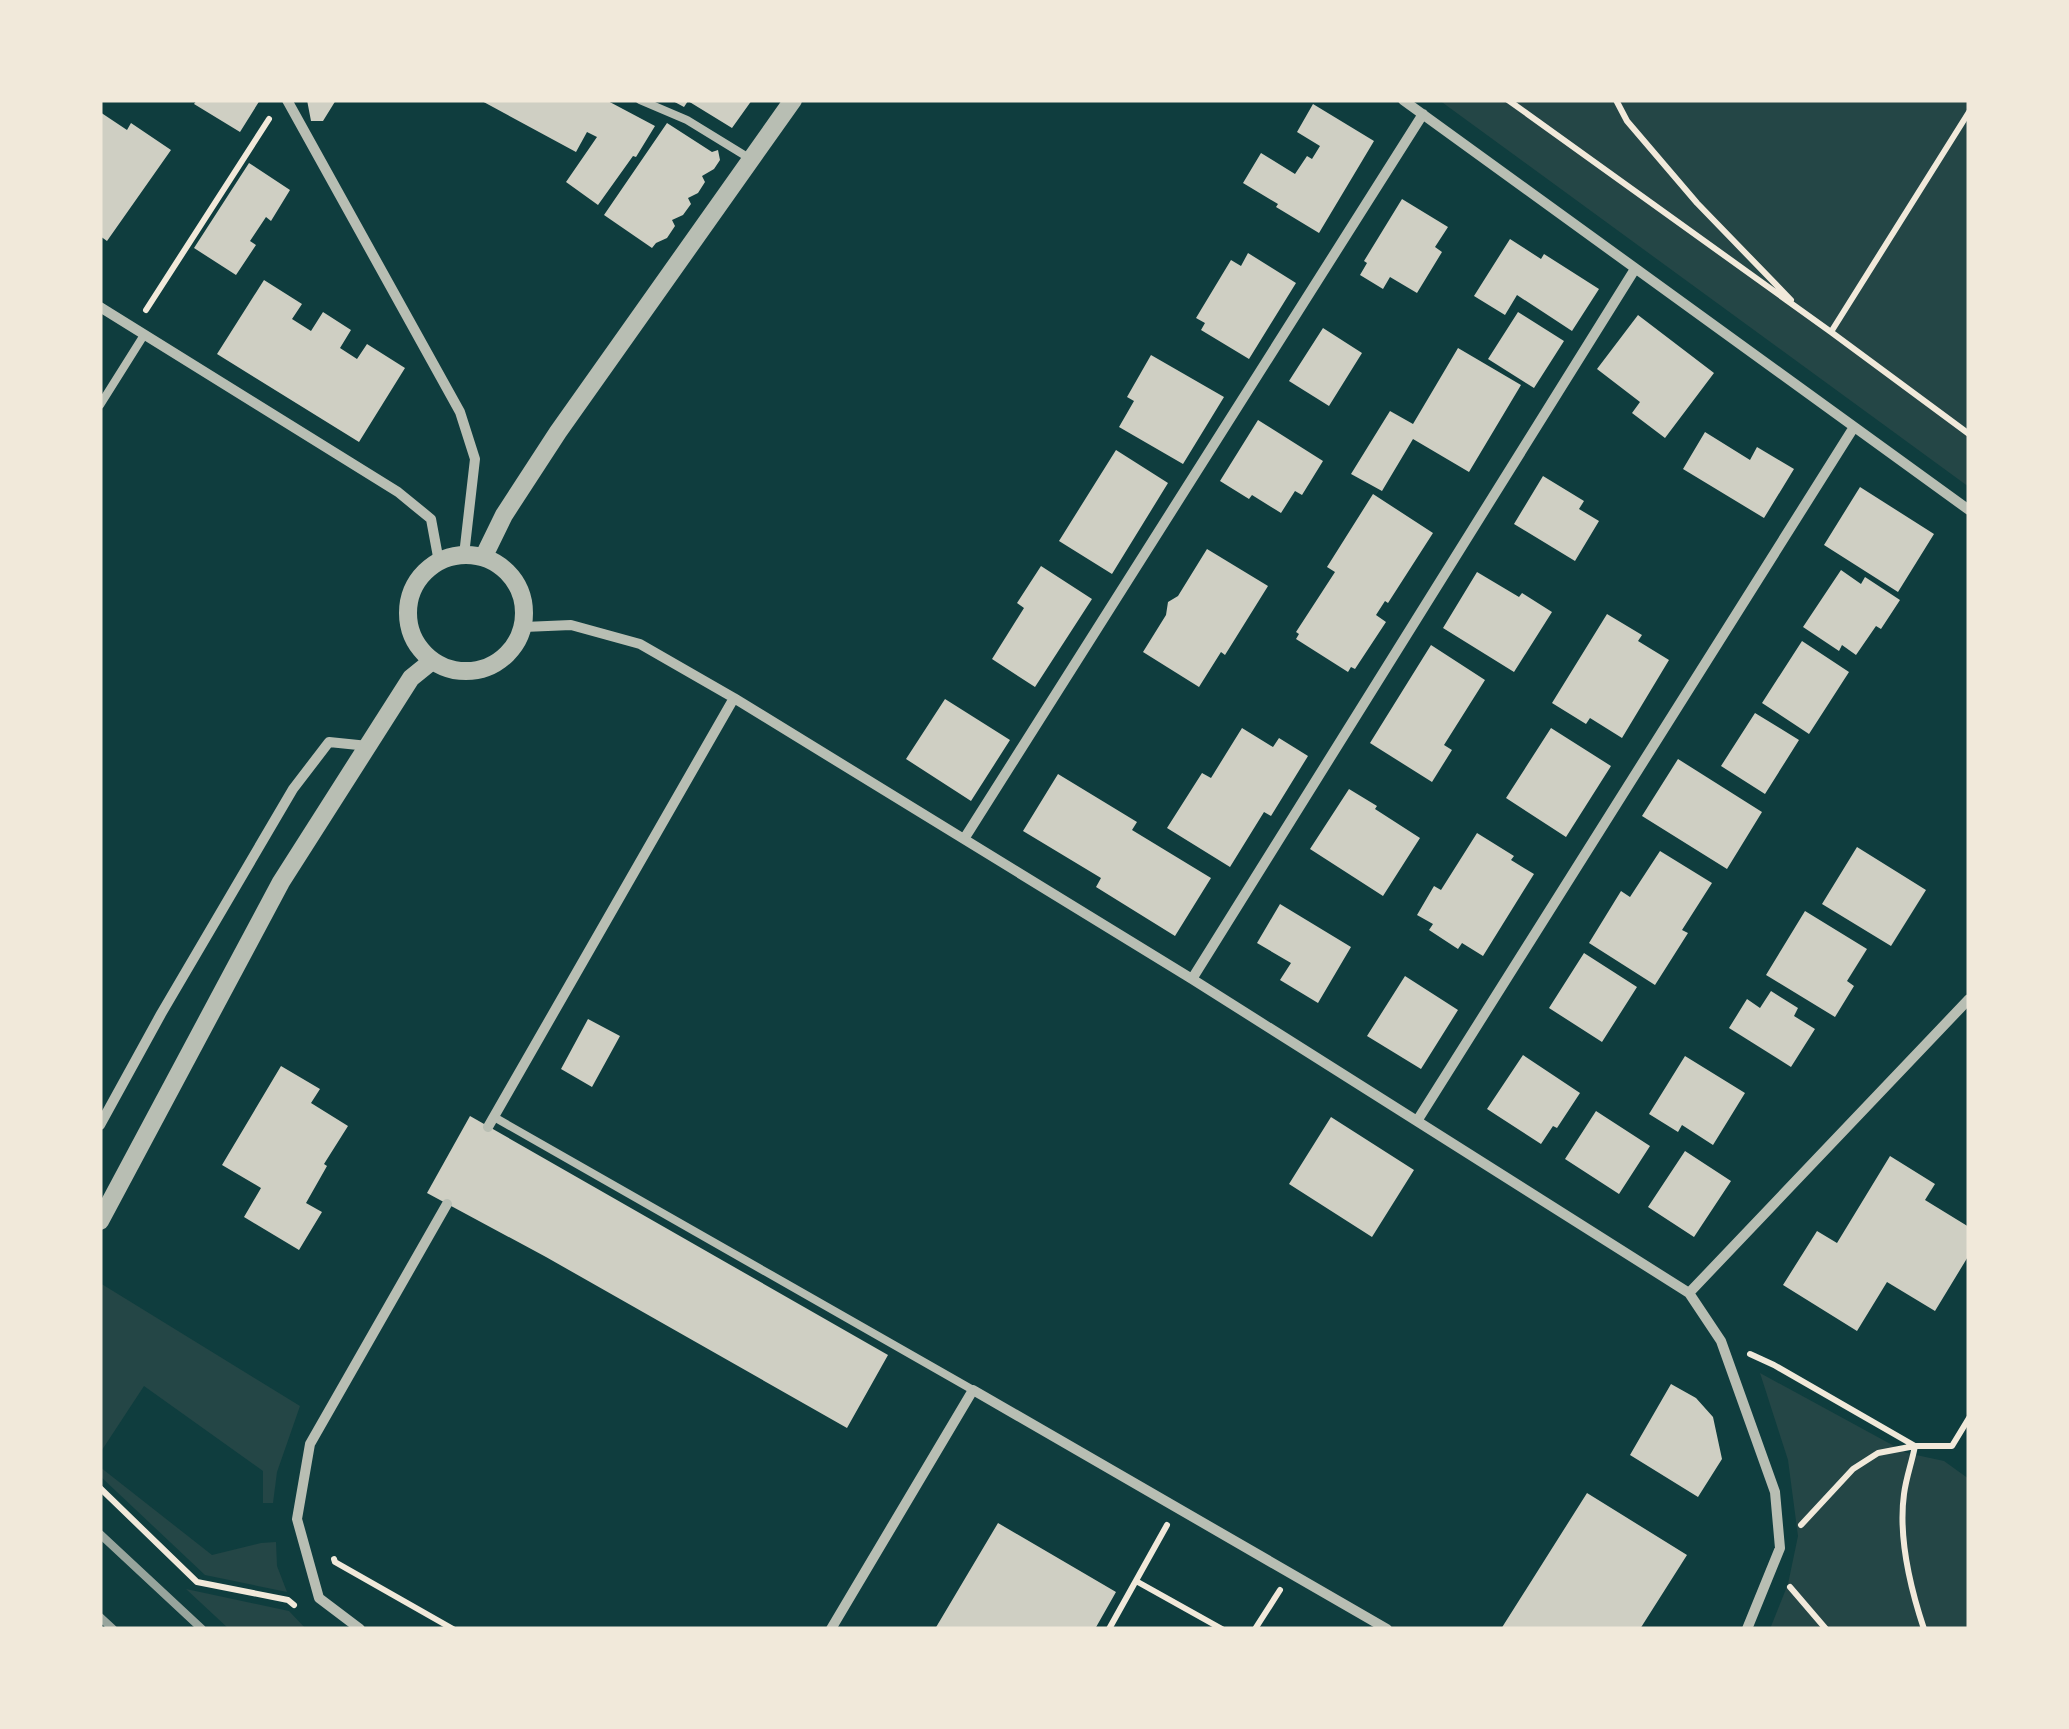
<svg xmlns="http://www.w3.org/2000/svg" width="2069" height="1729" viewBox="0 0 2069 1729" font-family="Poppins,sans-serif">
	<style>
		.green { fill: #244646 }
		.building { fill: #cfcfc3 }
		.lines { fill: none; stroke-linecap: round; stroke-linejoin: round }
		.path { stroke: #f1e9da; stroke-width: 6 }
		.service { stroke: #b8beb3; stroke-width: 8 }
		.minor { stroke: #b8beb3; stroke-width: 10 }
		.tertiary { stroke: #b8beb3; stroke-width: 18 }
		.rail { stroke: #97a49c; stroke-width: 8 }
	</style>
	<rect width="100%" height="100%" fill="#0f3d3e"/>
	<!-- green -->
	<path class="green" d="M1439 100H1969V487Z
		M100 1283 300 1406 277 1472 273 1503H263V1471L144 1386 100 1453Z
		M1760 1373 1907 1453 1944 1461 1969 1479V1629H1770L1788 1584 1798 1536 1788 1460Z
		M100 1467 212 1555 261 1543 276 1542 277 1566 287 1592 205 1575 100 1476Z
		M186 1589 289 1611 306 1629H229Z"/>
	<!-- building -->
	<path class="building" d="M197 100H260L240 132 194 104Z
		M307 100H336L323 121H311Z
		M480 100H606L655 126 636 157 633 156 598 205 566 182 597 137 587 132 576 152Z
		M671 100H752L732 128 688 101 684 107Z
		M1313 104 1374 141 1319 233 1276 207 1278 204 1243 183 1261 153 1295 174 1307 156 1312 159 1320 146 1297 132Z
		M100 112 127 130 131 123 171 150 107 241 100 236Z
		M667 123 712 152 718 150 720 160 714 169 702 176 705 182 698 193 688 198 691 204 683 215 672 220 675 226 667 238 656 243 652 248 604 215Z
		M249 163 290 190 271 221 266 217 250 241 256 245 236 275 194 248Z
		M1402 199 1448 227 1435 247 1442 252 1417 293 1390 277 1383 289 1360 275 1367 263 1364 261Z
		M1510 239 1541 259 1544 254 1599 289 1572 331 1517 295 1505 315 1474 296Z
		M1248 253 1296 283 1249 359 1201 330 1205 323 1196 318 1231 260 1241 266Z
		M264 280 302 304 292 319 311 331 323 312 351 330 340 348 357 359 367 344 405 368 359 442 217 354Z
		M1518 312 1564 341 1534 388 1488 359Z
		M1638 315 1714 373 1665 438 1632 413 1640 402 1597 369Z
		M1323 328 1362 353 1329 406 1289 381Z
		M1458 348 1521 385 1469 472 1413 439 1382 491 1351 474 1390 411 1413 424Z
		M1151 355 1224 397 1183 464 1119 427 1134 401 1127 397Z
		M1258 420 1323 461 1302 495 1295 491 1281 513 1252 495 1249 499 1220 481Z
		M1705 432 1750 460 1757 447 1794 469 1764 518 1683 469Z
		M1116 450 1168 483 1112 574 1059 541Z
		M1543 476 1584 501 1579 509 1599 521 1575 561 1514 524Z
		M1860 487 1934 534 1898 592 1824 545Z
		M1373 494 1433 533 1388 603 1385 601 1376 615 1386 622 1355 669 1351 667 1348 672 1296 639 1299 634 1296 632 1335 572 1327 567Z
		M1207 549 1268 586 1225 655 1221 652 1199 687 1143 652 1166 615 1168 602 1178 596Z
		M1041 566 1092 599 1035 687 992 659 1024 608 1017 603Z
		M1841 570 1861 584 1865 577 1900 600 1881 629 1876 626 1856 655 1842 645 1839 651 1803 627Z
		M1477 572 1519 597 1522 593 1552 612 1514 672 1443 628Z
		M1607 614 1642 635 1638 641 1669 660 1622 738 1590 718 1586 724 1552 703Z
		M1802 641 1849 672 1809 734 1762 703Z
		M1431 645 1485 680 1444 745 1452 750 1432 782 1370 743Z
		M945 699 1010 740 971 801 906 759Z
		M1755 713 1799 740 1765 794 1721 766Z
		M1242 728 1273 747 1279 738 1308 756 1271 816 1264 812 1230 867 1167 828 1202 773 1211 778Z
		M1551 728 1611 766 1566 837 1506 798Z
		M1678 759 1762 812 1727 869 1642 816Z
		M1058 774 1137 822 1132 830 1211 878 1175 936 1096 887 1101 878 1023 831Z
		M1349 789 1377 806 1375 809 1420 838 1383 896 1310 849Z
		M1477 833 1514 856 1511 860 1534 874 1483 956 1462 943 1458 949 1429 930 1433 924 1417 915 1434 886 1441 890Z
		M1857 847 1926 890 1891 946 1822 904Z
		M1660 851 1712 883 1682 930 1688 933 1655 985 1589 943 1621 891 1630 897Z
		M1280 904 1351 947 1318 1003 1280 980 1291 963 1257 943Z
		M1805 911 1867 949 1847 981 1854 986 1835 1017 1766 975Z
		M1584 953 1637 987 1602 1042 1549 1008Z
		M1405 976 1458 1010 1421 1069 1367 1036Z
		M1771 991 1798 1008 1794 1016 1815 1029 1791 1067 1729 1028 1747 999 1760 1008Z
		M588 1019 620 1036 592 1087 561 1069Z
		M1523 1055 1580 1093 1557 1128 1553 1126 1541 1144 1487 1109Z
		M1685 1056 1745 1093 1713 1145 1682 1125 1678 1132 1649 1114Z
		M281 1066 320 1089 311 1103 348 1126 324 1164 327 1166 306 1203 322 1212 299 1250 244 1217 261 1188 222 1165Z
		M1596 1111 1650 1146 1619 1194 1565 1159Z
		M470 1116 888 1355 847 1428 546 1257 427 1193Z
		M1331 1117 1414 1170 1372 1237 1289 1184Z
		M1685 1151 1731 1181 1694 1237 1648 1207Z
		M1890 1156 1935 1184 1925 1200 1969 1227V1255L1935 1311 1887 1282 1857 1331 1783 1285 1817 1231 1837 1243Z
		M1671 1384 1696 1398 1713 1417 1722 1459 1698 1497 1630 1455Z
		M1587 1493 1687 1555 1640 1629H1501Z
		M998 1523 1116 1592 1095 1629H935Z"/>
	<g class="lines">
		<!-- path -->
		<path class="path" d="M1508 100 1831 332 1969 434
			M1616 100 1627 121 1697 203 1791 300
			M146 310 269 119
			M1831 332 1969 112
			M1750 1354 1774 1365 1915 1446H1952L1969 1418
			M100 1488 197 1582 288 1600 294 1605
			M1801 1525 1853 1469 1878 1453 1915 1446C1912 1462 1906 1478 1904 1494 1898 1538 1910 1587 1924 1629
			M334 1559 335 1562 453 1629
			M1136 1581 1222 1629
			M1790 1587 1826 1629
			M1109 1629 1167 1525
			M1255 1629 1280 1590"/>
		<!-- service -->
		<path class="service" d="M640 100 687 120 749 158
			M100 405 144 335
			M494 1117 973 1390"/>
		<!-- minor -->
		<path class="minor" d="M287 100 460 412 475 459 464 555
			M1403 100 1969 510
			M100 307 398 492 431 519 439 562
			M524 627 571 625 640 644 734 698 1192 979 1689 1293 1721 1341 1775 1492 1780 1548 1747 1629
			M964 839 1423 114
			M1192 979 1635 269
			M1417 1121 1854 427
			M100 1125 161 1014 293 789 329 742 368 746
			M488 1127 734 698
			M1689 1293 1969 999
			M360 1629 319 1598 297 1519 310 1444 447 1204
			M831 1629 973 1390 1387 1629"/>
		<!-- tertiary -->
		<path class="tertiary" d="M408 613a58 58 0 1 1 116 0a58 58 0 1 1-116 0Z
			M484 556 504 515 558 432 793 100
			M100 1221 281 882 411 678 432 661"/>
		<!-- rail -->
		<path class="rail" d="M100 1534 202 1629
			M100 1617 113 1629"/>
	</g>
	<!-- border -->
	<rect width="2069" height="1729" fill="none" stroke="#f1e9da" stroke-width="205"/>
</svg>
